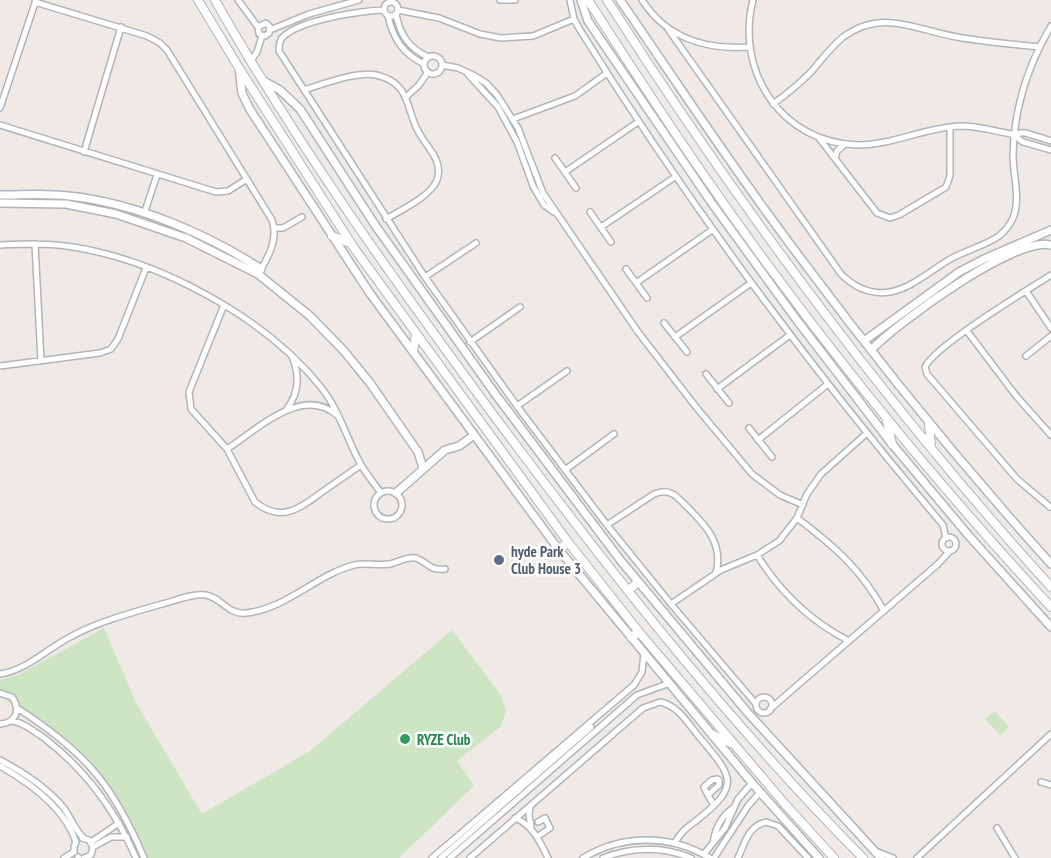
<svg xmlns="http://www.w3.org/2000/svg" width="1051" height="858" viewBox="0 0 1051 858" font-family="'PT Sans Narrow',sans-serif">
	<style>
		.green { fill: #cee5c3 }
		.lines { fill: none; stroke-linecap: round; stroke-linejoin: round }
		.minor-casing { stroke: #b1b5b7; stroke-width: 8 }
		.tertiary-casing { stroke: #b1b5b7; stroke-width: 10 }
		.secondary-casing { stroke: #b0b5b8; stroke-width: 10 }
		.minor { stroke: #fff; stroke-width: 5 }
		.tertiary { stroke: #fff; stroke-width: 7 }
		.secondary { stroke: #fff; stroke-width: 8 }
		.service-dot { fill: #5c6f8a; stroke: #fff; stroke-width: 2 }
		.leisure-dot { fill: #2e9e5b; stroke: #fff; stroke-width: 2 }
		.labels { text-anchor: middle; dominant-baseline: central; stroke-width: 5; stroke-linejoin: round; paint-order: stroke }
		.service-label { font-size: 15px; font-weight: bold; fill: #4e5e75; stroke: #fff; text-anchor: start }
		.leisure-label { font-size: 15px; font-weight: bold; fill: #27864d; stroke: #fff; text-anchor: start }
	</style>
	<rect width="100%" height="100%" fill="#efeae5"/>
	<!-- green -->
	<path class="green" d="M104 628 136 703 202 814 310 751 452 630 501 695 506 712 500 727 457 761 474 786 399 858H148L140 841 113 799 83 760 0 695V680L20 674Z
		M995 711 1009 727 1000 735 985 719Z"/>
	<g class="lines">
		<defs>
			<path id="minor" d="M238 0 258 27 259 34 265 36 269 33 270 27 266 23 258 27
				M500 0H515
				M570 0 574 19 580 30C687 202 807 364 938 519L943 525 946 538
				M642 0C666 38 706 50 749 47
				M753 0C735 71 781 143 858 145 893 145 926 127 961 126 979 126 994 131 1011 134 1016 135 1020 132 1025 133 1033 135 1042 138 1051 141
				M384 9a7 7 0 1 1 14 0a7 7 0 1 1-14 0Z
				M35 2 147 36 160 43 167 50 272 220C278 238 270 254 261 269
				M384 10C360 11 298 20 282 38 279 42 279 46 279 51L425 277 517 406 607 525 671 604 756 704
				M398 10 439 18 480 34 501 38 533 36 574 19
				M396 14C400 35 409 48 428 57
				M388 16C393 38 403 54 424 64
				M668 29 841 274C854 287 871 295 890 292 913 288 933 268 954 257 968 250 986 245 999 236 1005 231 1010 225 1013 218 1021 200 1013 175 1013 155 1014 109 1028 65 1051 26
				M270 30 309 14 359 0
				M424 65a9 9 0 1 1 18 0a9 9 0 1 1-18 0Z
				M250 62 257 52 262 36
				M442 65 458 68 473 75 486 83 497 95 518 128 543 193 638 332 696 407 752 474 780 495 803 505
				M467 73 498 107 517 142 533 186 544 205 554 212
				M304 90C324 84 356 71 376 75 411 83 405 107 418 131 426 147 444 160 437 180 431 196 401 210 386 219
				M406 97 419 85 428 72
				M773 104C787 94 800 83 812 71 822 59 831 47 843 37 883 8 915 30 957 37 984 42 1012 44 1039 47
				M0 108 36 0
				M513 119 575 96 607 73
				M0 125 216 192 228 191 247 179
				M1014 135 1023 142 1051 150
				M819 138 877 213 890 218 899 215 946 187 950 176V127
				M84 152 121 27
				M555 158 576 188
				M835 158 837 151 845 144
				M565 172 638 122
				M590 212 611 242
				M144 214 157 175
				M601 227 675 177
				M274 228H283L302 217
				M35 244 41 361
				M0 245C24 244 49 243 73 247 161 261 264 317 320 386 339 409 346 437 360 463 366 474 374 483 381 493
				M626 269 647 298
				M425 277 476 243
				M636 283 712 230
				M1026 291 1051 328
				M224 305 189 392 191 409 227 449 255 502C281 523 299 509 322 492 335 483 348 474 361 465
				M664 323 687 352
				M967 331 1017 397 1051 435
				M675 337 751 283
				M470 342 520 307
				M1026 356 1051 336
				M0 366 100 353 111 349 118 339 146 268
				M706 374 729 403
				M717 389 790 335
				M517 406 567 371
				M286 410C298 395 300 377 293 359
				M749 428 772 457
				M758 440 828 384
				M227 449C258 429 303 384 338 416
				M565 470 614 434
				M374 505a14 14 0 1 1 28 0a14 14 0 1 1-28 0Z
				M1050 507 1017 479 927 374 925 367C936 345 1026 291 1051 275
				M797 518C834 546 861 569 884 611
				M607 525 654 494C663 490 670 491 677 497 699 519 725 539 716 573
				M942 544a7 7 0 1 1 14 0a7 7 0 1 1-14 0Z
				M757 555C780 592 810 621 849 641
				M671 604 721 570 757 555 779 541 797 518 807 494 821 474 867 433
				M0 674C27 670 48 648 72 636 100 621 131 613 162 604 175 601 192 593 206 595 222 598 228 615 246 613 286 609 316 575 354 565 366 562 378 566 390 564 399 562 407 556 416 558 428 562 429 571 445 569
				M0 693 12 697C21 710 16 723 0 724
				M756 705a8 8 0 1 1 16 0a8 8 0 1 1-16 0Z
				M17 708C84 751 113 784 144 858
				M770 709 938 564 950 551
				M12 721C25 723 33 731 44 738 86 770 115 810 136 858
				M0 760C23 772 46 787 63 807 71 817 75 831 84 838
				M0 766C30 783 65 808 76 842L74 847V852
				M1041 782 1051 785
				M708 795 719 785V780L717 779 712 780 704 787C706 793 711 800 714 805
				M530 807 529 814 531 827
				M515 818C533 825 540 842 548 858
				M997 828 1015 858
				M537 837 550 828 545 818 538 822
				M82 838 89 840 93 847 91 855 84 858
				M91 842 119 823
				M713 843C715 829 722 816 733 808
				M93 847 111 837H127
				M878 852 893 858
				M704 854 725 828 738 799 752 783
				M78 857 79 858
				M64 858 74 852
				M432 858 634 685 642 672 644 653
				M441 858 591 727
				M450 858 637 695 670 683
				M470 858 643 708 660 702C678 705 689 725 700 738 732 776 742 785 697 820 688 827 680 832 675 843
				M583 858C623 834 670 834 710 858
				M603 858C631 847 662 846 691 858
				M714 858 748 806 760 792
				M738 858C745 843 748 826 766 822L778 826 808 858
				M917 858 1051 734"/>
			<path id="tertiary" d="M581 0 588 21 711 202 796 319 892 444 969 536 1051 627
				M620 0C669 71 717 144 768 214 856 335 950 452 1051 564
				M239 68 242 93 249 108 369 292 559 550 752 783 819 858
				M262 80 280 90 300 109 375 225 496 395 621 561 748 713 881 858
				M0 195C23 195 46 193 69 196 134 203 206 233 261 269L258 274
				M0 203 66 204 116 214 186 238 258 274 310 316 344 351 370 383 418 452 423 468
				M864 341 959 272 984 259 1051 230
				M871 350C897 323 1015 236 1051 245
				M396 493 445 450 459 446 474 435"/>
			<path id="secondary" d="M198 0 239 68 354 248 568 542 639 632 784 803 834 858
				M215 0C297 145 394 280 492 413 607 568 727 721 863 858
				M588 0C625 57 662 115 701 171 807 325 924 470 1051 607
				M607 0C740 208 885 404 1051 587
				M332 236 350 243
				M413 351 416 334
				M887 421 892 444
				M929 423 931 448
				M559 550 568 542
				M629 590 638 582
				M631 637 639 632
				M713 735 731 743"/>
		</defs>
		<!-- minor casing -->
		<use href="#minor" class="minor-casing"/>
		<!-- tertiary casing -->
		<use href="#tertiary" class="tertiary-casing"/>
		<!-- secondary casing -->
		<use href="#secondary" class="secondary-casing"/>
		<!-- minor -->
		<use href="#minor" class="minor"/>
		<!-- tertiary -->
		<use href="#tertiary" class="tertiary"/>
		<!-- secondary -->
		<use href="#secondary" class="secondary"/>
	</g>
	<!-- markers -->
	<circle class="service-dot" cx="499" cy="560" r="6"/>
	<circle class="leisure-dot" cx="405" cy="739" r="6"/>
	<g class="labels">
		<!-- service labels -->
		<g class="service-label">
			<text x="511" y="551">hyde Park<tspan x="511" dy="17">Club House 3</tspan></text>
		</g>
		<!-- leisure labels -->
		<g class="leisure-label">
			<text x="417" y="739">RYZE Club</text>
		</g>
	</g>
</svg>
